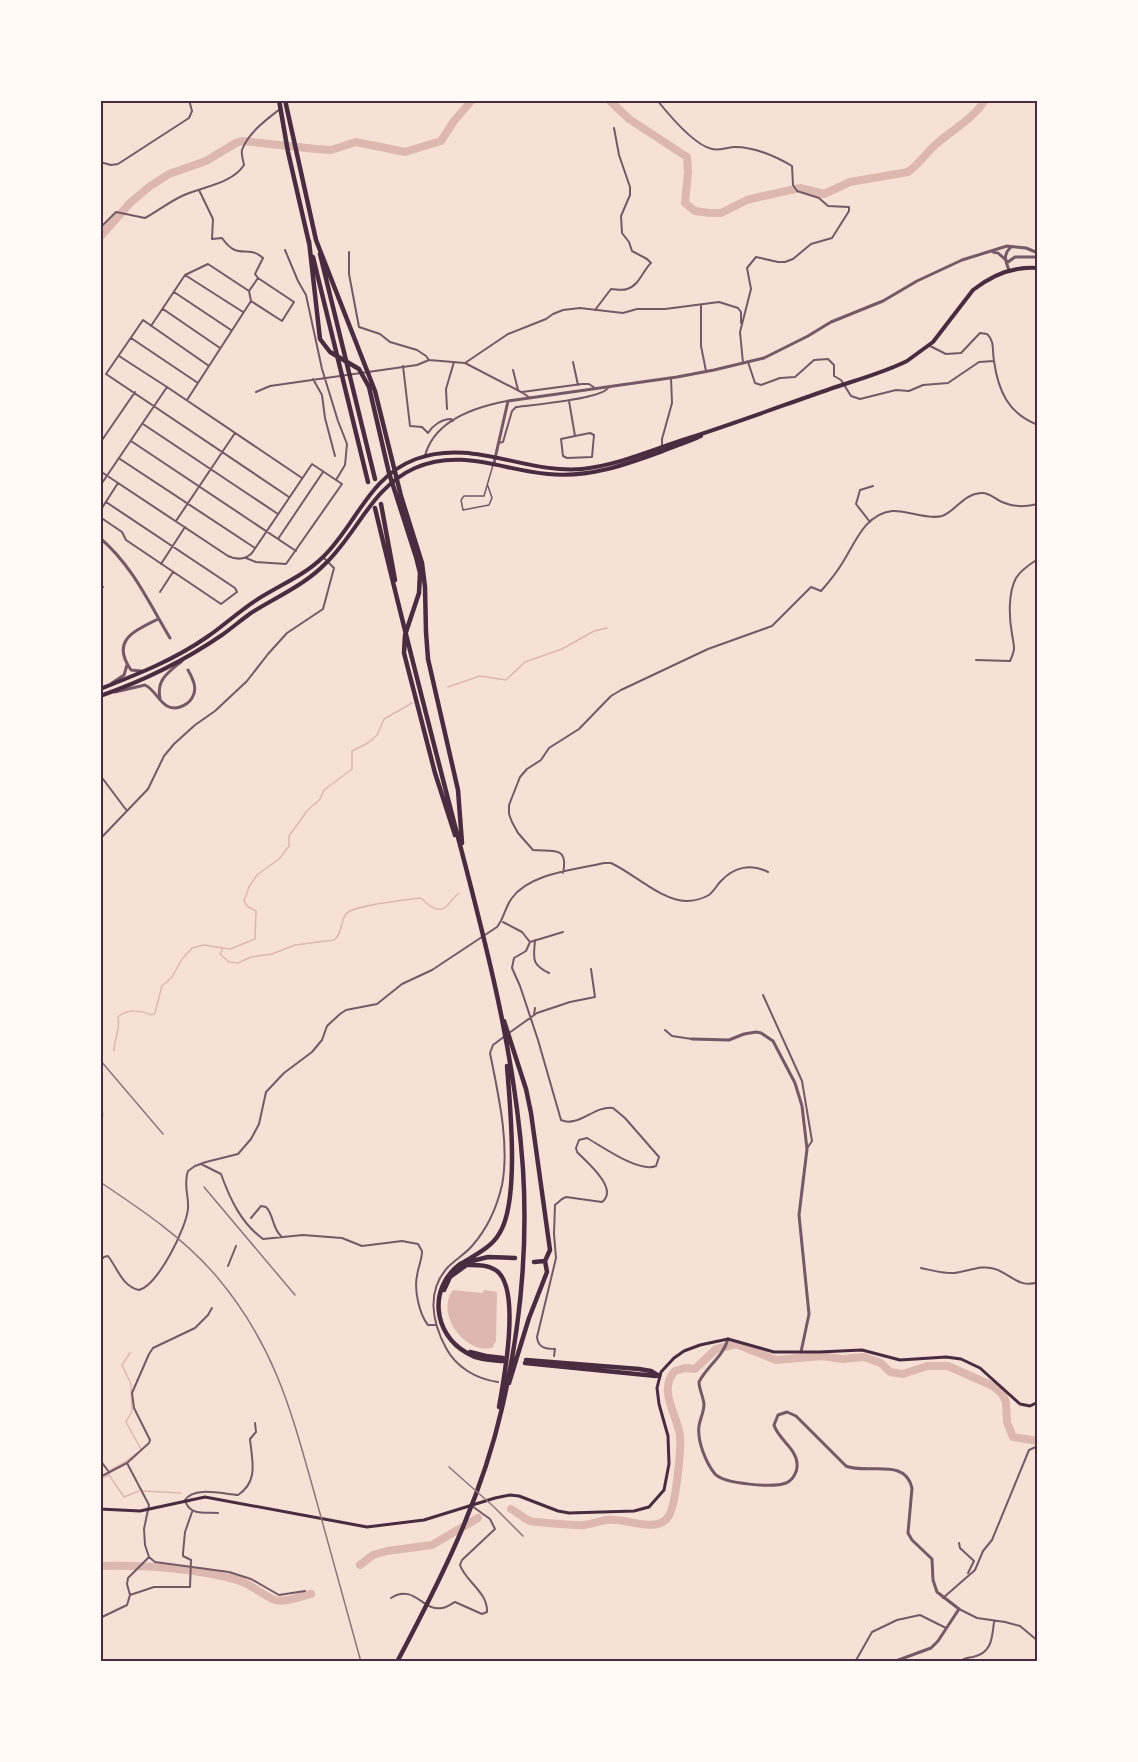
<svg xmlns="http://www.w3.org/2000/svg" width="1138" height="1762" viewBox="0 0 1138 1762" font-family="Manrope,sans-serif">
	<style>
		.water { fill: #dcb8b0 }
		.lines { fill: none; stroke-linecap: round; stroke-linejoin: round }
		.stream { stroke: #dcb8b0; stroke-width: 1.5 }
		.river { stroke: #dcb8b0; stroke-width: 8 }
		.service { stroke: #755966; stroke-width: 1.5 }
		.minor { stroke: #755966; stroke-width: 2 }
		.tertiary { stroke: #755966; stroke-width: 3 }
		.secondary { stroke: #4a2c40; stroke-width: 3 }
		.trunk { stroke: #4a2c40; stroke-width: 4 }
		.motorway { stroke: #4a2c40; stroke-width: 4.5 }
		.rail { stroke: #8f747c; stroke-width: 1.5 }
		.neatline { fill: none; stroke: #4a2c40; stroke-width: 2 }
	</style>
	<rect width="100%" height="100%" fill="#f7e1d7"/>
	<!-- water -->
	<path class="water" d="M453 1290 482 1293 484 1290 497 1292 496 1341 492 1348C465 1354 435 1314 453 1290Z"/>
	<g class="lines">
		<!-- stream -->
		<path class="stream" d="M448 687 480 676 506 680 525 662 562 649 594 631 607 628
			M223 948 220 954 229 962 238 963 251 957 272 954 295 945 334 940C343 933 340 922 346 914 352 905 408 900 420 898 425 900 427 905 432 907 447 915 449 900 459 893
			M114 1051C114 1038 121 1029 118 1017 127 1008 142 1011 152 1015L155 1013 162 986 172 977 182 959 192 948 204 945 230 949 255 939 256 911 247 906 244 901 249 887 257 875 279 859 289 846V836L307 811 320 799 324 790 352 769V751L368 743 377 735 384 719 412 703
			M100 1104 103 1114 100 1129
			M130 1353 122 1365 131 1384 132 1411 126 1422 141 1449
			M109 1475 124 1497 139 1491
			M100 1479 109 1475 111 1470 125 1462 137 1453
			M143 1491 181 1493"/>
		<!-- river -->
		<path class="river" d="M609 100 629 119 687 157 688 172 685 203 695 211 710 213H721L747 200 759 197 800 188 824 194 850 182 908 172C918 165 924 156 932 148 949 131 972 121 985 100
			M100 237 130 203 149 187 169 174 206 161 236 143 242 141 316 149 331 150 356 142 405 152 441 141 454 121 472 100
			M511 1509C517 1512 523 1518 530 1521 533 1522 580 1526 584 1525 592 1524 599 1521 607 1520 624 1518 647 1529 661 1523 663 1522 667 1519 668 1517 676 1507 681 1450 680 1436 678 1416 657 1390 675 1371L685 1368 695 1369 716 1349 736 1344 776 1360 822 1356 842 1359 864 1357 881 1363 890 1372 903 1374 927 1366H948L993 1386 1002 1394 1006 1402 1007 1422 1013 1437 1038 1441
			M360 1565 373 1555 387 1551 432 1545 478 1518
			M100 1566C145 1565 190 1568 234 1579 252 1583 261 1595 275 1600 285 1603 301 1596 311 1594"/>
		<!-- service -->
		<path class="service" d="M488 486 492 498 489 505 463 510 461 500 464 496H484L493 465"/>
		<!-- minor -->
		<path class="minor" d="M657 100C669 115 694 145 712 149 719 151 728 147 735 147 755 147 775 156 792 166L793 185 797 191 819 198 828 206 849 207V211L832 238 811 244 793 259 785 262H778L756 257 747 268 751 289 740 332 743 363
			M100 162 111 165 118 164 189 118 192 111 189 100
			M199 190 213 219 212 239 222 238C239 262 246 243 263 258L255 274 258 278
			M100 228 116 212 145 218C158 211 169 202 182 196 201 187 232 184 244 165 243 160 241 154 242 150 248 133 267 119 280 109
			M285 250 298 281 306 295 322 369 338 421 347 444 345 465 336 480
			M349 252V274L359 327 380 334 390 342 417 350 426 356 429 360
			M185 275 243 312
			M249 291 258 278 294 302 282 321 251 301
			M174 292 231 330
			M701 305V346L706 371
			M163 309 220 348
			M595 310 611 289C616 289 622 291 627 289 639 286 643 270 651 263L647 259 632 251 629 242 622 233 621 216 630 195V187L619 155 614 128
			M151 326 185 275 208 264 249 291 251 301 187 400
			M131 338 198 383
			M930 346 946 354 961 353 980 333 987 334C995 341 992 351 994 361 998 390 1008 414 1038 425
			M119 356 167 387
			M573 362 578 385
			M748 362 755 383 761 385 780 378 795 377 814 360 828 359 834 365V376L841 380 851 396 860 399 896 390 909 391 923 385 948 383 979 362 994 361
			M465 363 508 334 546 319 553 314 563 310 580 308 623 313 637 309H665L719 302 738 308 741 312V323
			M209 366 143 320 106 374 289 497
			M403 366 410 426 422 427 428 433C433 425 442 419 451 419L453 421
			M513 370 518 390
			M313 379 322 395 325 418 335 456
			M256 392 270 386 417 365 429 360 465 363 523 393 530 398
			M522 392 582 384H589L595 388
			M569 401 575 436 561 439 563 456 567 458 592 457 594 435 590 433 575 436
			M447 409 446 389 454 362
			M143 424 278 514
			M131 441 296 551
			M100 443 135 392
			M498 443 503 442 512 411 516 407C532 405 601 399 608 388
			M662 447V439L672 403 671 378
			M425 456C434 420 475 407 507 401
			M120 459 255 548
			M100 471 228 556C237 560 245 560 252 553L312 464 342 484 286 564 256 562 246 558
			M100 486 167 387 302 478
			M100 511 118 483
			M100 517 122 532 126 540 221 604 237 592 235 588 106 502
			M176 521 235 433
			M870 522 856 504 860 490 873 486
			M278 539 323 472
			M161 564 185 527
			M100 583 103 587
			M160 592 173 572
			M976 660 1010 661C1016 648 1014 647 1012 634 1009 618 1008 593 1016 578 1021 570 1030 564 1038 559
			M100 775 127 811
			M100 839 148 789 164 756 174 744 195 725 215 711 247 681 268 654 287 633 323 609 334 568 323 557
			M563 873C569 845 552 852 533 850L518 833 512 822 509 814V805L520 777 527 769 541 760 549 748 579 729 611 696 621 690 708 649 772 626 811 587 821 591C829 582 837 572 843 562 855 543 865 514 892 511 908 510 927 520 942 516 956 511 963 494 981 493 989 492 995 499 1002 502 1013 507 1026 507 1038 504
			M503 922 522 932 530 942 526 951 514 958 512 968 520 986 538 1040 561 1120C578 1128 595 1105 613 1108L625 1118 659 1157 656 1166C639 1173 603 1147 587 1138L579 1140 576 1148 577 1152C588 1163 619 1189 602 1202L566 1197 562 1199 555 1205 554 1234 556 1258 537 1337C538 1348 546 1349 555 1349L554 1356
			M535 940C534 957 530 964 549 973
			M530 942 563 932
			M763 995 802 1081 812 1141 808 1147
			M534 1015 535 1008
			M665 1030 672 1036 692 1039
			M509 1033 537 1013 570 1002 595 997 591 969
			M201 1164 221 1174C230 1199 241 1223 263 1239L303 1235 342 1238 362 1246 402 1241 418 1244 422 1251C422 1260 418 1267 417 1276 414 1289 419 1314 428 1325H436
			M251 1218 261 1206 266 1207C274 1215 272 1228 281 1236
			M100 1261 104 1257 108 1256C118 1269 122 1286 139 1290 158 1285 187 1227 188 1208 189 1196 183 1184 188 1171L195 1166 206 1162 238 1154 251 1139 259 1124 266 1092 284 1073 312 1052 322 1040 327 1026 340 1014 346 1010 377 1004 402 984 432 970 497 927C504 919 505 907 512 898 530 873 575 870 604 863H611C633 873 662 901 686 901 694 901 702 899 709 895 714 891 717 885 721 881 734 867 751 863 768 872
			M228 1266 236 1246
			M921 1268C931 1270 944 1274 954 1273 967 1272 982 1264 995 1269 1011 1274 1019 1289 1038 1282
			M498 1382C476 1379 456 1367 446 1348 432 1322 426 1291 448 1267 456 1259 465 1254 472 1246 487 1229 497 1207 502 1185 510 1144 498 1093 490 1053L493 1045 505 1036
			M100 1421V1422
			M100 1460 109 1472
			M127 1463 149 1505 144 1529 145 1545 149 1557 155 1562 229 1572 251 1579 279 1595 305 1591
			M100 1477 127 1463 149 1443 150 1440 134 1408 132 1393 149 1354 153 1348 195 1328 208 1315 212 1308
			M218 1513C205 1512 189 1516 185 1500 194 1486 223 1494 238 1495 259 1481 252 1461 250 1439L256 1432 255 1423
			M959 1543 960 1548 974 1561 968 1573
			M130 1595 154 1587H190L191 1560 183 1556V1553L185 1532 192 1512
			M391 1598C414 1583 423 1612 442 1608 446 1608 451 1604 455 1602L482 1614 487 1612C488 1592 465 1581 460 1565L462 1560 495 1529 490 1519 472 1506
			M943 1598 975 1570 983 1551 992 1540 1029 1450 1038 1446
			M959 1609 977 1618 1005 1622 1020 1626 1038 1641
			M100 1618 127 1605 130 1595 127 1584 128 1578 149 1557
			M855 1662 872 1632 897 1620 920 1615 946 1628
			M959 1662C964 1658 967 1658 973 1657 992 1653 992 1638 994 1622"/>
		<!-- tertiary -->
		<path class="tertiary" d="M993 252 998 253 1008 262 1015 257H1038
			M1009 270C1006 262 1002 255 1011 247
			M494 463 508 401 677 377 714 370 764 358 808 336 831 322 883 301 917 281 962 260 1007 246 1026 248 1038 253
			M100 538C132 565 149 603 170 638
			M141 671 131 670C110 640 135 631 158 619
			M112 683 124 675 127 665
			M115 692 145 685C158 691 162 713 180 707 186 705 189 703 192 698 198 689 193 679 188 670
			M160 699C156 679 169 672 182 661
			M692 1039 729 1040 744 1034 756 1032 761 1033 773 1041 795 1083 802 1106 807 1149 799 1215 809 1314 801 1352
			M728 1339C723 1357 707 1366 699 1382 699 1389 703 1396 704 1404 704 1412 700 1419 699 1426 697 1441 706 1463 715 1474 724 1484 774 1488 786 1483 793 1480 798 1471 797 1464 797 1449 778 1439 774 1425L778 1415 787 1412 796 1416 846 1466C867 1475 905 1457 912 1488L908 1533 912 1540 932 1559 933 1580 937 1592 959 1609 938 1641 931 1648 893 1662"/>
		<!-- secondary -->
		<path class="secondary" d="M100 1509 140 1511 205 1497 367 1527 424 1520 495 1498 510 1495 519 1496 558 1511 569 1513 634 1511 649 1507 664 1490 669 1464 668 1436 659 1404 657 1388 661 1372 674 1358 684 1351 700 1345 728 1339 774 1352H819L862 1350 900 1360 946 1357 961 1359 980 1368 1020 1404 1030 1406 1038 1402"/>
		<!-- trunk -->
		<path class="trunk" d="M100 689C138 674 174 660 207 637 225 625 240 610 258 599 280 585 305 575 323 557 357 524 368 477 416 459 472 438 525 474 582 469 620 465 656 448 692 437 738 422 784 405 830 389 856 380 883 373 907 361L933 342 973 290C992 275 1013 266 1038 268
			M100 696C143 681 184 661 222 635 232 628 241 620 251 613 276 597 305 585 326 563 358 532 372 487 415 468 461 448 502 470 548 474 589 478 625 465 663 451 675 446 689 442 701 436"/>
		<!-- motorway -->
		<path class="motorway" d="M279 100 288 152 309 243
			M285 100 316 240
			M316 240 375 391 401 496 422 563 425 587 426 632 428 659 458 790 462 843
			M309 241 320 339 330 352 359 369 369 387 389 473 416 557 420 573 419 593 405 635 404 653 435 773 455 835
			M320 254 375 479
			M313 257 368 482
			M381 504 395 580
			M375 508C400 613 427 718 454 822 484 936 515 1051 523 1169 528 1249 520 1330 502 1408 481 1500 441 1579 397 1662
			M504 1021 526 1089 531 1113 550 1250 545 1261 547 1272 529 1318 509 1383
			M468 1262 488 1257 515 1258
			M534 1262 545 1261
			M460 1264C428 1288 433 1334 467 1353 478 1360 490 1360 503 1361
			M459 1265C473 1256 491 1248 499 1234 520 1202 510 1105 507 1066
			M465 1265C476 1265 487 1264 497 1271 521 1290 504 1379 499 1407
			M444 1290 450 1277 468 1264
			M470 1352 486 1356 503 1358
			M526 1360 639 1369 651 1371 659 1376
			M525 1363 656 1376"/>
		<!-- rail -->
		<path class="rail" d="M100 1060 163 1134
			M100 1182C142 1210 184 1238 217 1277 276 1347 292 1414 316 1499 331 1553 346 1607 361 1662
			M204 1187 295 1295
			M449 1467 493 1506 523 1536"/>
	</g>
	<!-- border -->
	<rect width="1138" height="1762" fill="none" stroke="#fffaf5" stroke-width="204"/>
	<rect x="102" y="102" width="934" height="1558" class="neatline"/>
</svg>
